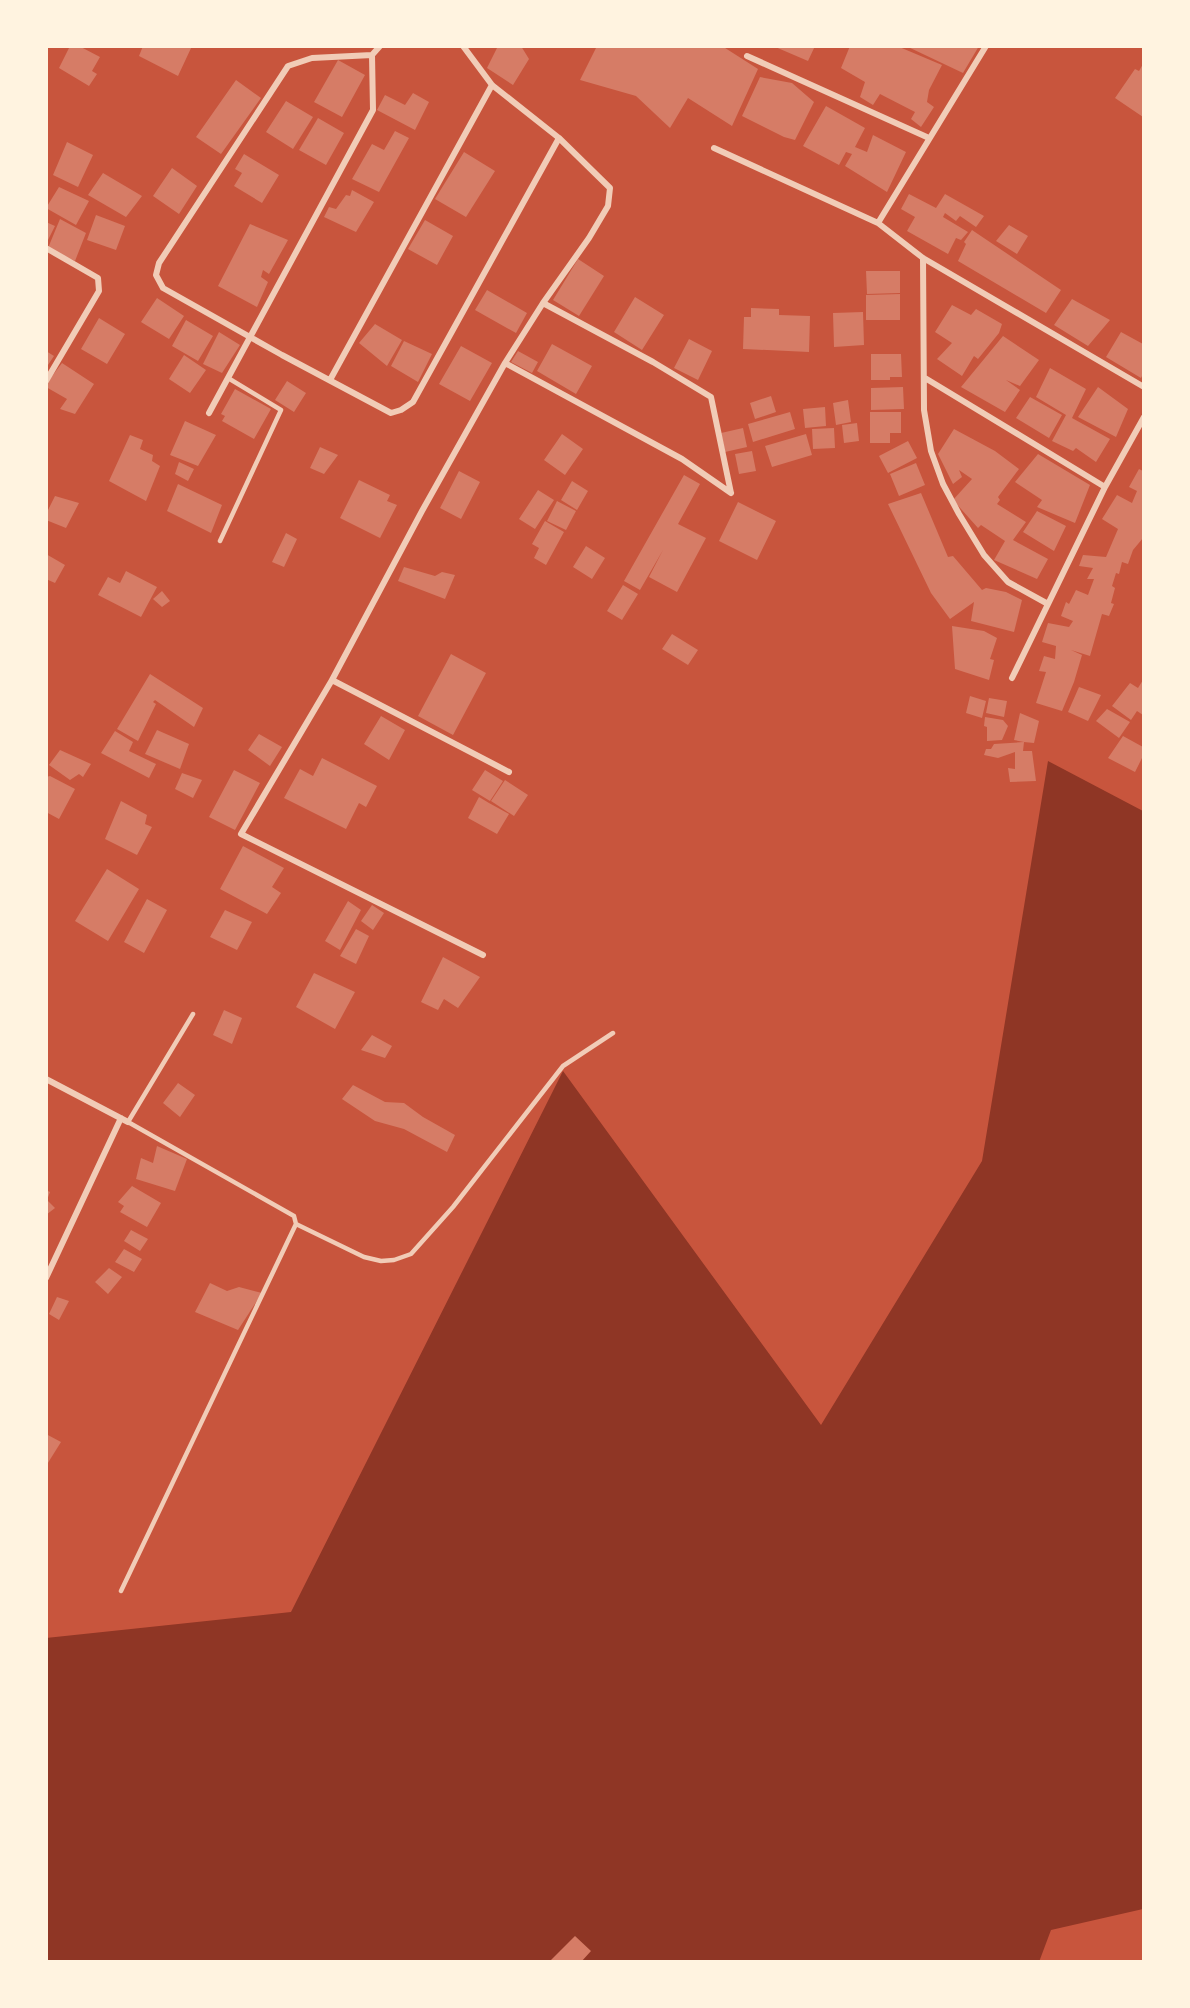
<svg xmlns="http://www.w3.org/2000/svg" width="1190" height="2008" viewBox="0 0 1190 2008" font-family="'Titillium Web',sans-serif">
	<style>
		.water { fill: #8f3625 }
		.building { fill: #d67c66 }
		.lines { fill: none; stroke-linecap: round; stroke-linejoin: round }
		.service { stroke: #f1ccb7; stroke-width: 4.5 }
		.minor { stroke: #f1ccb7; stroke-width: 6 }
	</style>
	<rect width="100%" height="100%" fill="#c8553d"/>
	<!-- water -->
	<path class="water" d="M1048 761 1143 811V1909L1051 1930 1039 1962 47 1961 46 1638 291 1612 563 1071 821 1425 982 1161Z"/>
	<!-- building -->
	<path class="building" d="M70 46H79L100 57 92 71 97 74 89 86 59 68Z
		M143 46H192L178 76 139 56Z
		M498 46H521L529 59 513 85 487 68Z
		M597 46H722L758 69 732 126 688 98 670 128 636 96 580 80Z
		M773 46H815L808 61Z
		M850 46H897L942 65 929 90 927 102 934 107 921 127 911 119 915 112 880 94 873 105 860 97 865 82 841 68Z
		M906 46H948L952 48 954 46H979L963 73Z
		M338 60 365 75 342 117 314 102Z
		M1143 64V117L1115 98 1135 69 1139 71Z
		M760 77 792 83 814 102 795 140 784 137 742 116Z
		M236 80 261 98 221 154 196 137Z
		M413 93 429 102 415 130 377 110 385 95 405 105Z
		M286 101 313 117 293 149 266 132Z
		M826 106 865 128 855 147 867 152 873 135 906 152 887 192 845 166 852 154 846 152 839 165 803 146Z
		M318 118 344 133 326 165 299 150Z
		M395 131 409 138 379 192 352 179 372 144 384 150Z
		M67 142 93 155 78 187 53 175Z
		M464 152 495 171 466 217 435 199Z
		M244 154 279 175 262 203 234 186 242 173 235 169Z
		M172 168 197 186 179 214 153 196Z
		M103 173 142 196 126 217 88 195Z
		M59 187 89 201 76 225 46 208Z
		M352 190 374 202 356 232 324 217 329 207 336 209 346 195 350 196Z
		M909 194 936 208 945 194 984 216 976 227 960 216 956 221 945 213 943 217 968 232 961 240 956 238 948 254 907 231 915 217 901 209Z
		M96 215 125 226 116 250 87 240Z
		M60 219 86 233 75 261 48 248Z
		M425 220 453 236 437 265 408 249Z
		M46 222 55 226 46 244Z
		M250 224 288 240 269 274 263 270 261 277 268 282 257 307 218 286Z
		M1009 225 1028 236 1017 254 996 241Z
		M972 230 1061 290 1046 313 958 261 966 244 964 242Z
		M578 259 604 276 579 316 553 300Z
		M866 271H900V293L867 294Z
		M487 290 527 313 516 333 475 310Z
		M900 294V320H866V295Z
		M635 297 664 315 642 350 614 332Z
		M157 298 184 316 169 339 141 322Z
		M1072 299 1110 320 1088 346 1054 325Z
		M952 305 971 315 976 309 1002 324 999 333 978 359 974 356 962 376 937 359 952 343 935 332Z
		M751 308 779 309V315L810 316 809 352 743 349 744 317H751Z
		M863 312 864 345 834 347 833 313Z
		M99 318 125 334 107 364 81 349Z
		M186 320 213 336 198 361 172 346Z
		M375 324 402 340 387 366 359 343Z
		M219 332 240 345 222 373 203 364Z
		M1121 332 1143 344V374L1141 378 1106 357Z
		M1003 336 1039 360 1020 386 1006 380 1020 390 1005 412 961 387Z
		M689 339 712 351 698 380 674 368Z
		M404 341 432 354 418 382 391 366Z
		M552 344 592 366 576 394 537 371Z
		M461 346 492 363 470 401 439 384Z
		M46 351 54 356 46 368Z
		M518 351 538 362 532 373 511 362Z
		M871 354H901L902 377H890V380H871Z
		M184 355 206 370 190 393 169 379Z
		M62 363 94 384 75 414 60 409 67 399 46 387V384Z
		M1050 368 1086 389 1072 418 1110 439 1096 462 1076 448 1073 451 1052 441 1066 415 1036 397Z
		M287 381 306 393 294 412 275 400Z
		M903 387 904 409 871 410V388Z
		M1098 387 1128 409 1116 437 1078 417Z
		M235 389 271 409 254 439 222 421 225 416 221 414Z
		M771 396 776 412 755 419 750 403Z
		M1030 397 1062 415 1049 438 1016 418Z
		M848 400 851 422 836 425 833 403Z
		M825 407 826 426 805 428 803 409Z
		M790 412 795 429 753 442 748 424Z
		M870 412H901V433H890V443H870Z
		M185 421 216 435 198 466 170 455Z
		M857 423 859 441 844 443 842 425Z
		M743 428 747 447 725 452 721 433Z
		M834 428 835 448 813 449 812 429Z
		M954 429 995 451 1019 469 998 497 1000 500 997 504 1026 522 1013 540 1048 559 1037 579 994 560 1005 541 981 525 978 528 953 500 972 479 959 470 962 477 953 484 938 454Z
		M562 434 583 449 565 475 544 460Z
		M806 434 812 455 772 467 765 446Z
		M130 435 143 440 140 449 153 455 152 461 160 466 146 501 109 481Z
		M908 441 917 458 888 473 879 456Z
		M320 447 338 455 324 474 310 468Z
		M752 451 756 471 739 474 735 454Z
		M1038 454 1090 485 1075 523 1037 507 1042 500 1015 482Z
		M179 462 194 469 188 481 175 474Z
		M916 463 925 485 899 496 890 474Z
		M1139 469 1143 471V538L1133 550 1128 564 1122 562 1119 574 1116 573 1112 586 1115 588 1111 603 1114 604 1109 616 1102 614 1090 656 1071 650 1082 655 1074 682 1062 711 1036 703 1046 672 1039 671 1044 656 1055 659 1056 646 1042 642 1048 623 1069 627 1073 621 1061 616 1066 602 1069 604 1076 590 1088 595 1094 579H1087L1093 568 1079 566 1083 555 1106 557 1118 529 1102 519 1117 495 1132 503 1137 491 1129 487Z
		M459 471 480 482 461 519 440 508Z
		M684 475 700 484 678 524 706 538 677 592 649 577 663 550 640 590 624 581Z
		M359 480 390 495 387 501 397 505 380 538 340 518Z
		M572 481 588 491 577 510 561 500Z
		M178 484 222 505 211 533 167 511Z
		M538 490 554 500 535 529 519 519Z
		M921 493 948 557 953 556 982 590 986 588 1006 592 1022 600 1014 632 971 621 974 602 950 619 931 593 888 504Z
		M55 496 79 503 66 528 46 520V514Z
		M557 501 576 511 566 530 547 521Z
		M738 502 776 521 757 560 719 541Z
		M1037 511 1066 526 1054 551 1023 532Z
		M545 521 564 532 546 565 534 558 539 548 532 544Z
		M286 533 297 539 284 567 272 562Z
		M586 546 605 558 592 579 573 567Z
		M46 554 65 565 55 583 46 579Z
		M404 567 435 576 442 572 455 575 445 599 398 581Z
		M126 571 157 587 141 617 98 595 108 577 120 583Z
		M623 585 638 594 622 620 607 611Z
		M162 591 170 601 162 607 153 599Z
		M952 626 984 631 997 638 990 659 994 660 989 680 955 669Z
		M672 634 698 650 688 665 662 649Z
		M451 654 486 673 453 735 418 716Z
		M150 674 203 708 194 727 155 700 153 702 156 704 138 741 117 729Z
		M1143 680V715L1137 711 1131 720 1112 706 1130 683 1138 688Z
		M1079 687 1101 695 1088 721 1068 712Z
		M970 696 986 701 982 718 966 713Z
		M989 698 1007 701 1004 717 986 713Z
		M1107 709 1130 722 1119 738 1096 721Z
		M1020 713 1039 721 1034 743 1024 742 1023 751H1032L1036 781 1010 782 1008 768 1015 769V752L998 758 984 755 986 749H991L994 744 1024 742 1014 740Z
		M381 716 405 730 389 760 364 744Z
		M985 717 1003 720 1008 726 1002 740 987 741V727L984 726Z
		M157 730 189 744 180 769 145 754Z
		M115 731 133 742 129 751 156 764 149 778 101 753Z
		M259 734 282 747 270 766 248 750Z
		M1123 736 1143 747V756L1135 772 1108 758Z
		M60 750 91 764 83 777 79 774 70 780 49 765Z
		M322 758 377 786 366 807 359 803 346 829 284 798 300 769 313 776Z
		M234 770 260 783 235 830 209 817Z
		M485 770 503 781 490 801 472 790Z
		M182 773 202 780 193 798 175 789Z
		M50 776 75 789 59 819 46 812V777Z
		M505 780 528 795 514 816 491 801Z
		M479 797 489 803 488 806 489 803 509 814 497 834 468 818Z
		M121 801 147 815 145 824 152 827 137 855 105 839Z
		M243 846 284 868 272 887 281 893 267 914 220 889Z
		M107 869 139 889 108 941 75 921Z
		M147 899 167 910 144 953 124 942Z
		M348 901 361 910 340 950 325 941Z
		M372 905 384 913 373 930 361 921Z
		M225 910 252 922 237 950 210 937Z
		M356 929 369 936 356 964 340 956Z
		M443 957 480 977 458 1008 444 999 438 1010 421 1002Z
		M314 973 355 992 335 1029 296 1007Z
		M224 1010 242 1018 232 1044 213 1035Z
		M372 1035 392 1046 385 1058 361 1050Z
		M178 1083 195 1095 180 1117 163 1103Z
		M353 1085 385 1102 404 1103 423 1117 455 1135 447 1152 404 1129 375 1121 342 1099Z
		M157 1146 187 1159 175 1191 136 1179 141 1158 153 1163Z
		M132 1186 161 1203 147 1227 120 1212 124 1206 118 1202Z
		M46 1190 50 1192 47 1200 55 1208 46 1215Z
		M131 1230 148 1239 140 1251 124 1241Z
		M124 1249 142 1259 134 1272 115 1262Z
		M109 1268 122 1277 108 1294 95 1282Z
		M210 1283 227 1291 239 1287 262 1293 238 1330 195 1312Z
		M57 1297 69 1301 59 1320 49 1314Z
		M46 1434 61 1442 46 1466Z
		M575 1936 591 1951 581 1962H549Z"/>
	<g class="lines">
		<!-- service -->
		<path class="service" d="M220 541 281 410 228 378
			M296 1224 364 1257 381 1261 394 1260 411 1254 453 1207 563 1066 613 1033
			M121 1591 296 1224 294 1216 128 1122 193 1014"/>
		<!-- minor -->
		<path class="minor" d="M463 46 492 85 559 138 610 188 608 206 589 238 543 303 505 363 422 511 332 680 241 834 483 955
			M372 55 312 58 288 66 159 263 156 275 163 288 282 355 391 413 401 410 413 402 559 138
			M747 56 929 138
			M714 148 878 223 923 258 1144 387
			M878 223 986 46
			M46 248 98 278 99 291 46 381
			M923 258 924 410 931 451 943 484 959 514 984 555 1008 582 1048 604
			M543 303 653 362 711 397 731 493
			M505 363 682 459 731 493
			M925 378 1105 487
			M330 380 492 85
			M209 413 373 110 372 55 380 46
			M1012 678 1105 487 1144 417
			M332 680 509 772
			M46 1079 128 1122
			M46 1278 121 1118"/>
	</g>
	<!-- border -->
	<rect width="1190" height="2008" fill="none" stroke="#fff3e0" stroke-width="96"/>
</svg>
